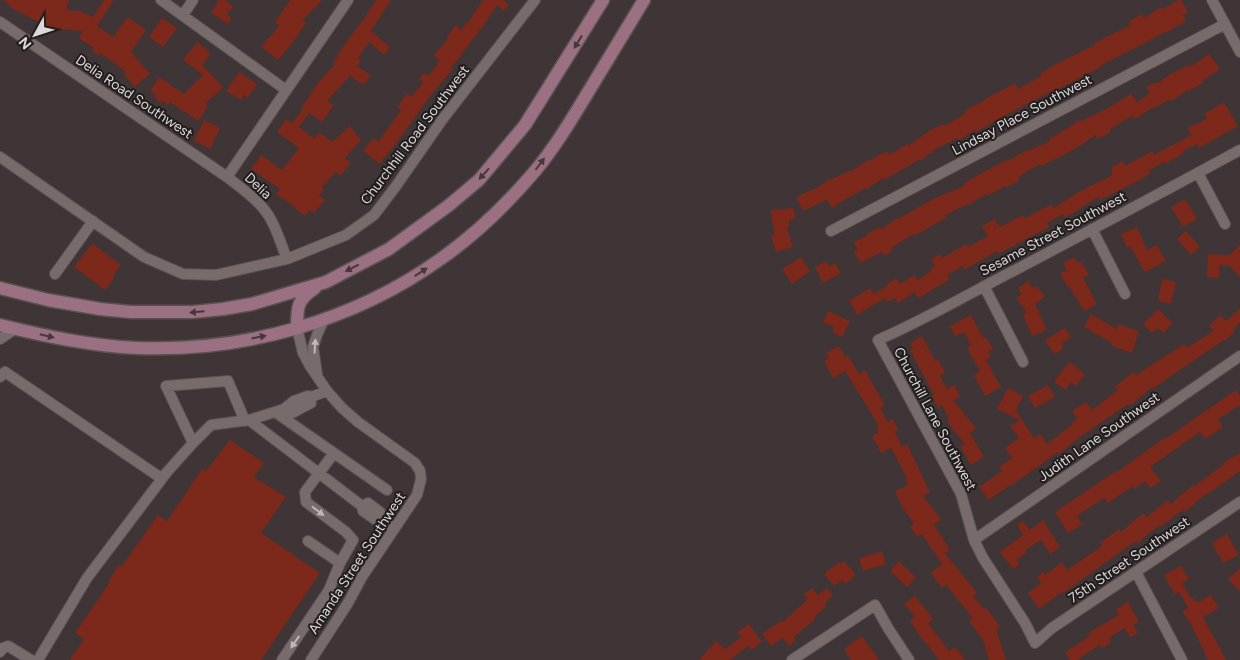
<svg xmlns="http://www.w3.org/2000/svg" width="1240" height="660" viewBox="0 0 1240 660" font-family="Figtree,sans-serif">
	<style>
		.building { fill: #7c281a }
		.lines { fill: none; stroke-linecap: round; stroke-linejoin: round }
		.minor-casing { stroke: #5a5152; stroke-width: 12 }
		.major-casing { stroke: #5a5152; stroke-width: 15 }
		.minor { stroke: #776b6c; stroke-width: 10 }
		.major { stroke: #9b7082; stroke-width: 12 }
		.oneway { fill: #46373c }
		.oneway2 { fill: #c0b7b8 }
		.labels { text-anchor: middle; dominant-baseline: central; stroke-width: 4; stroke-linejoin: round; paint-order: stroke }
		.street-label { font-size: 14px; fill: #dfd8d9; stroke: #221e1e }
	</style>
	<rect width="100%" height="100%" fill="#3f3536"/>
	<!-- building -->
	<path class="building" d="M4 0H69L66 10 80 11 93 17 104 0H114L97 26 113 37 128 17 146 30 131 52 150 74 134 87 124 74 126 72 100 53 99 56 92 51 94 48 79 38 83 31 42 28 43 24 13 9Z
		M219 0H225L233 6 227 14 232 18 228 24 211 13Z
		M290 0H322L303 20 306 23 293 42 278 60 261 47 279 26 275 22Z
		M376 0H391L371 31 390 47 384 55 369 42 358 58 361 60 357 66 371 75 364 85 350 76 327 101 334 105 322 122 309 113 299 127 315 139 319 132 332 142 350 126 361 140 345 158 351 163 340 176 336 172 321 188 324 190 319 196 325 200 314 213 310 210 305 216 283 198 282 199 276 194 280 189 251 169 261 155 282 170 299 148 277 132 286 119 292 123 303 109 301 108 317 85H316L335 64 333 63 342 48 359 25H360Z
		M483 0H503L509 5 504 11 497 5 482 28 461 54 462 55 451 67 453 69 431 95 395 145 379 164 363 150 374 138 378 142 401 110 397 108 407 93 411 97 423 83 419 79 424 73 428 76 438 64 437 63 440 60 434 55 448 39 446 38 456 25 461 30 467 22 468 23Z
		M1178 0H1181L1188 12 1183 15 1186 21 1178 26V25L1166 33 1165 32 1137 47 1101 65V67L1081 77 1051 93 1050 92 989 124V125L976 132 975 130 958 141 957 138 934 150 922 160 921 159 884 180 883 178 867 189 866 188 846 199 832 208 827 200 803 211 796 197 813 189V190L830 179 831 180 850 170V172L868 160V161L887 151 889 155 907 144 908 146 929 131 943 124 945 126 966 113 965 110 984 101 983 100 1015 83 1018 89 1041 76 1040 74 1054 65 1095 45 1094 43 1131 25 1129 21 1142 14 1144 18 1161 7 1163 9Z
		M162 18 177 28 163 47 149 37Z
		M197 42 211 53 202 65 223 87 205 104 208 106 198 121 170 102 168 105 163 101 161 103 154 98 156 95 150 91 159 77 184 94 203 75 183 60Z
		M1209 54 1220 69 1202 81 1203 83 1189 91 1188 90 1172 101 1171 99 1152 109V108L1135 119 1132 116 1110 129 1111 132 1097 139 1095 135 1079 147V146L1062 156 1041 166 1040 164 1018 177 1020 180 1006 188 1005 186 987 196 986 194 969 205 968 204 945 215 946 218 914 236 913 234 891 248 892 251 884 256 882 252 860 263 854 252 858 250 854 242 867 236 866 234 880 227 881 229 897 218 898 219 935 198 964 186 963 184 971 179 1008 159 1009 160 1027 150 1028 151 1050 141 1049 139 1073 125V124L1079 120 1081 121 1108 108 1131 94 1137 102 1150 93 1146 87 1156 82V84L1172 73H1173L1188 65 1190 67Z
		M239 72 257 84 248 98 244 95 241 100 226 91Z
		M1224 102 1238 126 1199 148 1197 144 1183 151 1184 153 1165 164 1164 162 1148 171 1150 174 1134 183 1100 200 1098 197 1065 218 1063 214 1047 223 1049 227 998 254 997 251 964 270 963 266 947 275 950 279 919 298 915 292 898 303 895 298 887 302 885 298 857 315 849 301 870 288 874 294 888 285 887 284 896 278 900 284 914 275 918 280 931 271 930 269 935 266 931 259 940 254 942 258 966 244 968 247 988 236 982 226 995 219 1000 227 1023 215 1025 218 1052 204 1054 208 1077 193 1112 175V167L1123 161 1125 166 1152 151 1154 155 1191 135 1187 128 1207 119 1204 114Z
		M204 120 220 128 210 149 194 141Z
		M1185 199 1197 219 1183 227 1171 207Z
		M794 208 795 219 789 220V226L787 227 793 247 776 252 771 236 774 235 771 210Z
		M1137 227 1147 250 1157 245 1166 261 1145 272 1130 246 1127 248 1121 234Z
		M1186 231 1200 247 1191 255 1177 239Z
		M92 243 121 265 113 276 115 277 105 290 74 267Z
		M1240 245V277L1230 266 1219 265V278L1207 277 1208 254 1229 255Z
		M801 257 810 271 792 284 782 269Z
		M1074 257 1077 263 1081 261 1089 275 1083 278 1097 304 1084 311 1069 286 1068 287 1060 274 1067 270 1063 263Z
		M826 261 829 266 835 263 841 273 823 283 815 267Z
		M1162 279 1176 282 1171 304 1158 301Z
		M1028 281 1032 288 1037 286 1045 297 1035 304 1047 330 1032 336 1023 315 1027 313 1016 298 1022 294 1018 288Z
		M1240 308V322L1233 329 1235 331 1225 341 1224 340 1152 389 1151 388 1130 406 1128 404 1077 439 1059 454 1058 452 1012 485V484L988 500 979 487 1002 471 999 467 1012 458 1005 448 1019 438 1010 426 1020 420 997 409 1008 388 1023 396 1016 410 1034 438 1040 434 1047 444 1073 424 1072 422 1077 419 1072 411 1086 402 1092 410 1118 390 1115 387 1133 372 1136 375 1184 344 1187 348 1214 330 1209 326 1220 315 1226 321Z
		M1158 309 1173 323 1163 333 1158 328 1152 333 1143 324Z
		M828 311 850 321 842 337 832 332 834 327 823 322Z
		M1091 314 1117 329 1118 324 1139 331 1132 353 1111 346 1112 343 1084 327Z
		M971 315 983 338 986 337 993 349 988 352 991 357 986 360 1001 387 985 396 974 375 980 371 967 348 971 345 964 332 955 336 950 326Z
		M1065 328 1071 337 1062 343 1063 349 1054 354 1045 340Z
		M922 336 935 361 938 359 945 373 940 376 947 389 955 385 960 397 953 400 976 428 970 433 984 457 971 465 960 446 965 444 947 422 949 420 943 406 938 408 932 396 934 395 910 350 913 349 910 343Z
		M839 346 845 357 848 355 859 374 865 370 885 406 880 408 888 422 893 419 898 430 895 432 902 447 907 444 930 492 923 496 941 519 934 525 950 550 945 553 977 593 973 596 984 609 986 608 1000 626 996 629 1006 660H989L983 640 969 621 973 618 946 585 942 588 931 573 942 564 922 534 917 537 910 527 914 523 903 509 895 491 908 485 905 479 907 478 891 448 881 453 872 436 879 432 876 428 879 426 845 371 833 378 824 361 829 358 826 353Z
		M1069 362 1085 374 1076 386 1071 382 1066 390 1054 382Z
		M1048 385 1055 397 1035 408 1028 396Z
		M1236 390 1240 396V405L1218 419 1223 427 1205 439 1200 432 1150 467 1161 481 1151 488 1145 481 1135 489 1133 486 1108 503 1104 498 1077 516 1082 525 1068 533 1055 512 1116 471 1117 472 1164 438 1165 439Z
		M230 440 264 463 254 477 286 497 261 533 320 573 261 660H70L84 639 75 633 110 582 109 581 119 564 122 566 158 515 167 521 202 469 206 471Z
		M1240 453V471L1208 494 1207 493 1186 511 1184 509 1160 527 1159 525 1138 543 1136 541 1063 593 1062 592 1039 609 1028 593 1041 583 1037 577 1043 572 1045 575 1062 562 1067 570 1102 546 1100 543 1119 529 1121 532 1143 513 1147 517 1168 500 1171 504 1194 484 1195 486 1224 464 1223 463Z
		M1043 520 1060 547 1050 554 1041 540 1025 550 1027 552 1016 560 1020 564 1013 569 1000 552 1023 535 1017 525 1023 521 1029 530Z
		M1227 534 1239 555 1223 563 1212 543Z
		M882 551 886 564 863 571 859 558Z
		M844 561 856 575 845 584 842 580 834 586 824 574 839 562 840 564Z
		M899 561 916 578 907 587 890 571Z
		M1181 566 1189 579 1182 583 1191 598 1193 597 1197 603 1211 595 1219 608 1203 617 1226 660H1208L1191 624 1182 611 1188 608 1179 592 1175 595 1164 575Z
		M1240 568V592L1228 579Z
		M812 588 818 595 827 588 833 596 825 603 827 606 814 617 815 619 794 637 796 640 789 646 783 638 771 646 762 634 782 620 783 622 808 599 804 594Z
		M915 596 933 619 928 623 949 651 955 647 965 660H939L920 636 910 621 915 617 904 604Z
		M1128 602 1139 622 1133 625 1138 633 1130 637 1125 628 1109 638 1111 643 1102 648 1100 645 1077 660H1070L1065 652 1090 636 1088 633 1119 615 1116 609Z
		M749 624 762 642 751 650 748 646 730 660H699L716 641 725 649 741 637 737 632Z
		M862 636 879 660H851L844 649Z"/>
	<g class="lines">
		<defs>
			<path id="minor" d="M161 0 286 90
				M1212 0 1240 52
				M183 15 193 0
				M0 22 227 177C240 187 253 196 263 208 275 222 280 242 287 259
				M1240 150C1167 190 1093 229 1019 268 972 292 926 319 878 340L961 494 974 540 983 558 1025 623 1035 643 1052 628 1240 502
				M0 157 144 257 183 274 216 275 287 259 346 235 374 215 396 186 442 120 535 0
				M1198 173 1225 224
				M227 177 348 0
				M1092 229 1125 294
				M831 231 1225 24
				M55 274 93 221
				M984 286 1023 362
				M297 328 303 353 310 366 327 391 342 408 358 422 415 463 420 471 421 479 417 495 362 577 348 603 311 660
				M0 339 15 329
				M317 374 313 347 317 335 324 319
				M0 377 5 372 161 478
				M311 397V403L292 413 284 409 294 401 308 396 311 397 327 391
				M275 412 387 490
				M249 420 281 410
				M193 443 166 386 228 381 245 421
				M362 506 368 503 380 512 382 520
				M974 540 1240 356
				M308 541 340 563
				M1136 572 1182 660
				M0 652 3 648 8 646 31 660
				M38 660 87 578 167 472 193 443 211 425 249 420 362 506 363 511 376 520H382L394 528
				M282 660 329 590 340 563 353 540 346 532 306 502 305 492 334 453
				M792 660 875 605 888 628 909 660"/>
			<path id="major" d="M0 288 48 300 100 309 131 312H193L223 309 252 304 326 282 389 249 448 206 479 180 525 125 603 0
				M0 325C45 336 91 346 137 348 244 352 355 321 442 258 476 234 507 204 535 171 556 146 573 117 590 89 608 59 626 30 644 0
				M297 328C297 307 297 300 315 288"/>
		</defs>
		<!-- minor casing -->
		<use href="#minor" class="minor-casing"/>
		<!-- major casing -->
		<use href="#major" class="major-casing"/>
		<!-- minor -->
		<use href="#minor" class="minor"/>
		<!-- major -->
		<use href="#major" class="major"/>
	</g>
	<!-- one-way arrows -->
	<defs><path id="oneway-solid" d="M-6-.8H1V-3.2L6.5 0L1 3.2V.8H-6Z" transform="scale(1.25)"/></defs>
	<g class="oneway">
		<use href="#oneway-solid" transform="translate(578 42) rotate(122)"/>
		<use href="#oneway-solid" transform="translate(540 164) rotate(-53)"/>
		<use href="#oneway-solid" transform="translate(484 174) rotate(132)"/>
		<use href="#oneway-solid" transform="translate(352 268) rotate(153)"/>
		<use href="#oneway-solid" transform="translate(421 272) rotate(-33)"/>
		<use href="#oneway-solid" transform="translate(197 312) rotate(175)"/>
		<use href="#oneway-solid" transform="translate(47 336) rotate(13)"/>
		<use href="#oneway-solid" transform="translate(259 337) rotate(-11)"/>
	</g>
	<g class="oneway2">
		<use href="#oneway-solid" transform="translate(315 346) rotate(-86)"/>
		<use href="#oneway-solid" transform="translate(318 511) rotate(37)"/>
		<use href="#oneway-solid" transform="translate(295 642) rotate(125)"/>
	</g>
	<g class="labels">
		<!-- street labels -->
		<g class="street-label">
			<text transform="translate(134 97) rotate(34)">Delia Road Southwest</text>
			<text transform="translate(1022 115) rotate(-28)">Lindsay Place Southwest</text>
			<text transform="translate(415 135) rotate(-53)">Churchhill Road Southwest</text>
			<text transform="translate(258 186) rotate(43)">Delia</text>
			<text transform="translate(1053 234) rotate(-28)">Sesame Street Southwest</text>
			<text transform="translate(935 419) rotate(62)">Churchill Lane Southwest</text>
			<text transform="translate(1099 437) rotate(-35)">Judith Lane Southwest</text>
			<text transform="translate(1129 560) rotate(-34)">75th Street Southwest</text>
			<text transform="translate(357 563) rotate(-57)">Amanda Street Southwest</text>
		</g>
	</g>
	<!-- north arrow -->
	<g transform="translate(35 35) rotate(230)" stroke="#221e1e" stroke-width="4" paint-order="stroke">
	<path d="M0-4L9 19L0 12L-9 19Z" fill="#dfd8d9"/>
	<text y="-8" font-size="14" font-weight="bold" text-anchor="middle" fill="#dfd8d9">N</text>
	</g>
</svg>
